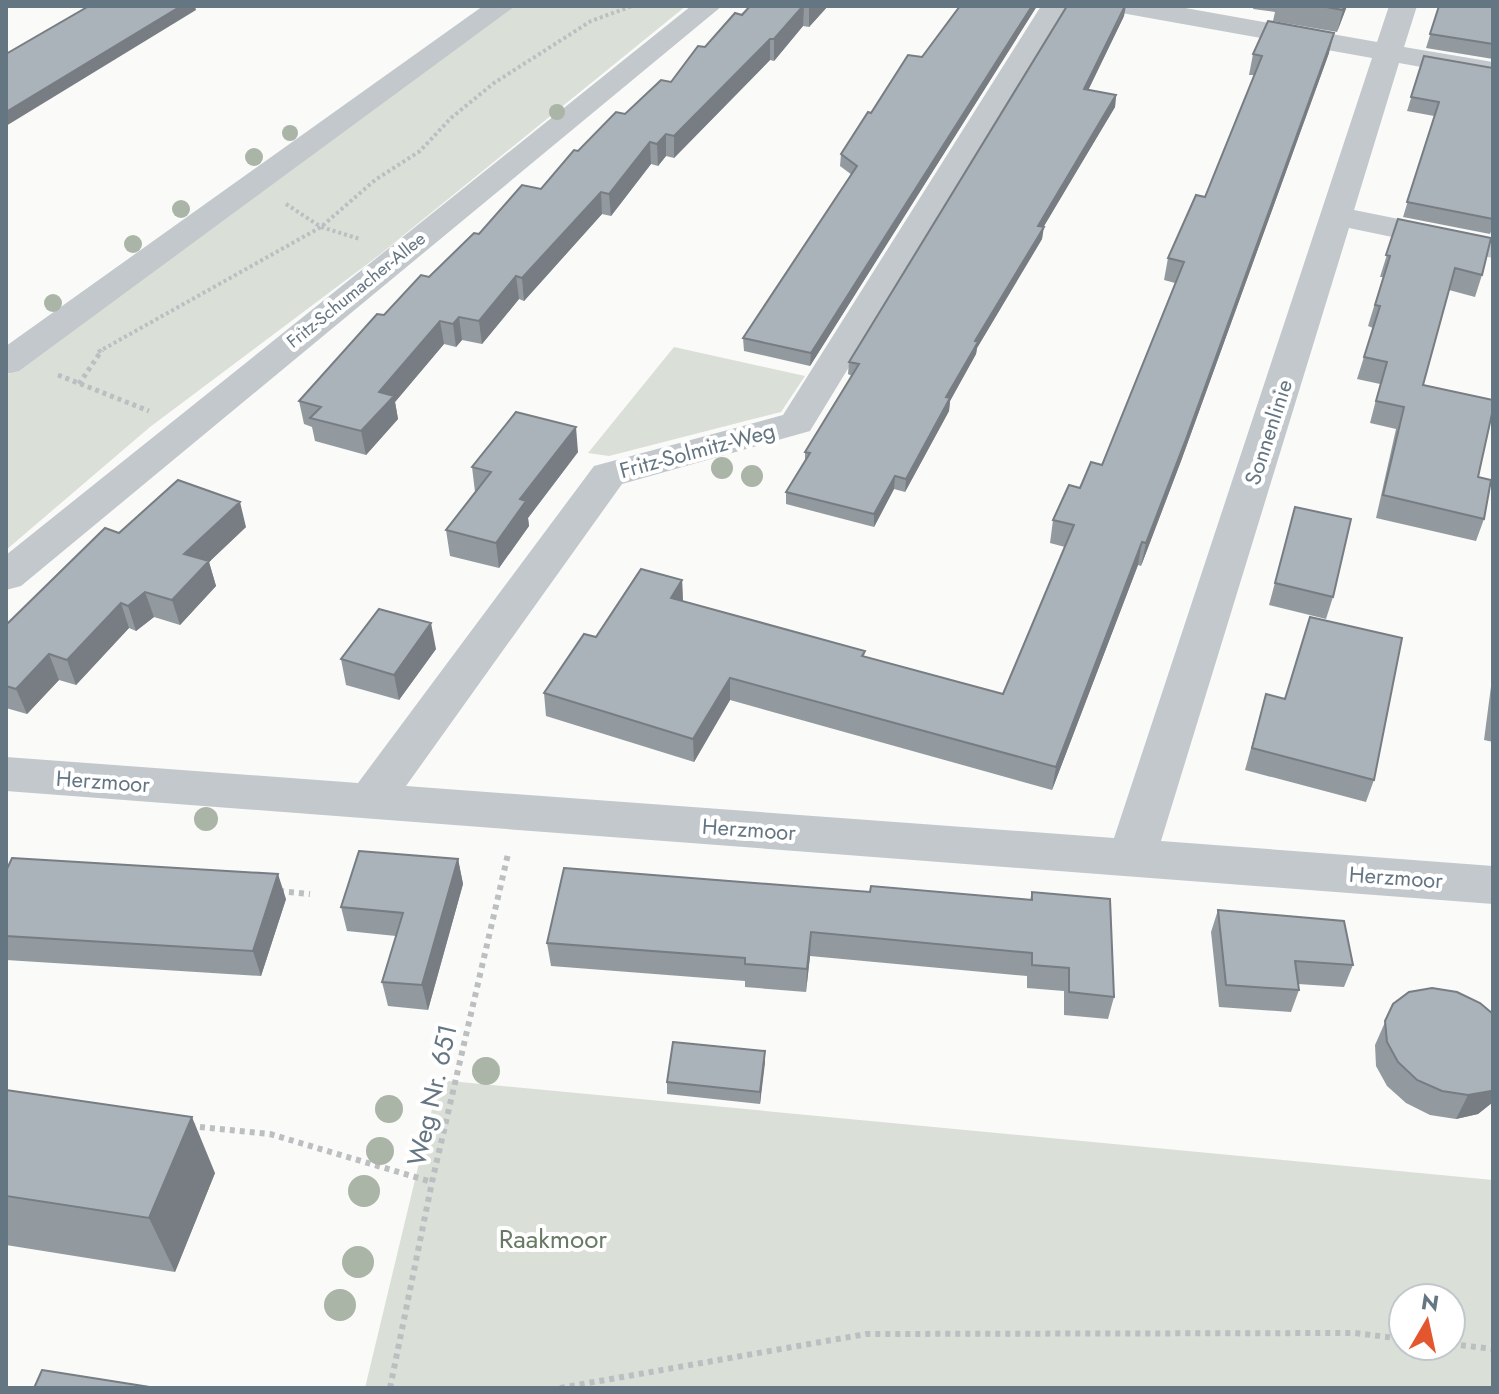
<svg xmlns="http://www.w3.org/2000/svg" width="1499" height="1394" viewBox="0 0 1499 1394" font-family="Jost,sans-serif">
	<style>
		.green { fill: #dadfd7; fill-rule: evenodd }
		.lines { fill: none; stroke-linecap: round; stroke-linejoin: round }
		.path-far2 { stroke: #bbbfc2; stroke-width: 4; stroke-dasharray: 3 3; stroke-linecap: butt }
		.path-far1 { stroke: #bbbfc2; stroke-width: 5; stroke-dasharray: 4 4; stroke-linecap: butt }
		.path { stroke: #bbbfc2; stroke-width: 6; stroke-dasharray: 5 5; stroke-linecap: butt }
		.minor { fill: #c3c8cc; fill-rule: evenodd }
		.tree { fill: #aab4a7 }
		.wall { fill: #929a9f }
		.shaded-wall { fill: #777d82 }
		.building { fill: #aab3b9; stroke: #777d82; stroke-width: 2 }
		.labels { text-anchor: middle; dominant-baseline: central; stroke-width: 8; stroke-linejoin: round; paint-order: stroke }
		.far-street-label { font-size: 18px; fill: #657683; stroke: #fff }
		.street-label { font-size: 22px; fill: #657683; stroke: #fff }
		.near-street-label { font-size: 26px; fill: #657683; stroke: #fff }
		.near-park-label { font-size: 26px; fill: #687a64; stroke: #fff }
	</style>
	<rect width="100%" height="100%" fill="#fafaf8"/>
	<!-- green -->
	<path class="green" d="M512 6H686L378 256 150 427 6 550V376Z
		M674 347 805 376 781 412 609 456 588 453Z
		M439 1080 1493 1180V1388H365ZM1403 1298H1451V1346H1403Z"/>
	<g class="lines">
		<!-- path-far2 -->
		<path class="path-far2" d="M286 204 321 227 360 239
			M98 352 321 227 375 180 420 151 451 118 494 83 591 21 632 6"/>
		<!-- path-far1 -->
		<path class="path-far1" d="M58 375 149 411
			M79 384 102 350"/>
		<!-- path -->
		<path class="path" d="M279 891 310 894
			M190 1126 270 1134 432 1182
			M1451 1344 1493 1349
			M390 1388 432 1182 508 854
			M560 1388 866 1334 1355 1333 1403 1339"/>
		<!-- minor -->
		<path class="minor" d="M483 6H515L19 371 6 374V346Z
			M691 6H722L21 586 6 590V555Z
			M1041 6H1069L810 431 622 484 406 786 1114 838 1372 58 1127 14 1117 12 1113 6H1174L1377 42 1389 6H1417L1404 47 1493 62V80L1399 63 1354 210 1493 238V258L1349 228 1161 841 1493 866V904L6 791V757L358 783 594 466 783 415Z"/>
	</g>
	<!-- trees -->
	<g class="tree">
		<circle cx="557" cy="112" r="8"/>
		<circle cx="290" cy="133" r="8"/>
		<circle cx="254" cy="157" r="9"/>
		<circle cx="181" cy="209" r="9"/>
		<circle cx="133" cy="244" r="9"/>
		<circle cx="53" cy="303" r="9"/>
		<circle cx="722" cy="468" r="11"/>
		<circle cx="752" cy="476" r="11"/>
		<circle cx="206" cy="819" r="12"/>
		<circle cx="486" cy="1071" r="14"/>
		<circle cx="389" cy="1109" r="14"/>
		<circle cx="380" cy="1151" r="14"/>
		<circle cx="364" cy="1191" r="16"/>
		<circle cx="358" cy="1262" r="16"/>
		<circle cx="340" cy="1305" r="16"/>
	</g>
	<!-- wall -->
	<path class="wall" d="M750 6H828L809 27 803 26 774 61 770 60 674 158 666 156 658 166 651 164 611 216 602 214 524 301 519 299 482 344 462 340 456 347 444 344 395 402 398 419 366 455 315 441 312 427 304 424 299 401 384 315 479 234 541 189 578 151 625 114 671 82 705 47Z
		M960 6H1037L810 366 744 351 743 338 852 175 840 166 841 154 871 113 922 57Z
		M1254 6H1347L1337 32 1273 21 1275 12 1253 9Z
		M1439 6H1493V59L1426 48Z
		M1124 16 1088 90 1116 95 1115 107 1043 227 1042 239 977 348 976 354 950 401 949 411 905 492 894 489 874 527 786 504V492L805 462V452L852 376 848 374 849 362Z
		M1329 53 1181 461 1141 566 1138 565 1052 790 730 700 694 762 546 716 544 693 682 580 683 601 865 651 864 657 1003 694 1065 547 1050 543 1053 520 1080 488 1102 465 1175 283 1164 280 1168 258 1205 197 1254 75H1249L1253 54Z
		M1424 56 1493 68V227L1490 234 1403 217 1434 116 1407 111Z
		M1398 219 1482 275 1475 297 1449 290 1423 385 1478 477 1484 519 1476 541 1376 518 1396 429 1370 423 1380 384 1357 379 1373 328 1368 326 1383 277H1380Z
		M578 452 528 518 529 526 499 568 450 556 446 530 475 492 472 467Z
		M1295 507 1333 597 1326 619 1269 605Z
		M246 527 209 562 216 586 180 625 154 617 136 631 129 628 76 685 59 680 27 714 6 708V625L119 533Z
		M436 649 399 700 346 685 341 659Z
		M1493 671V742L1484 740Z
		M1266 694 1285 699 1374 780 1366 802 1245 770Z
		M458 859 463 884 428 1010 388 1006 382 982 396 936 347 931 341 907Z
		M6 871 286 899 261 976 6 960Z
		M870 892 1030 900 1032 892 1114 997 1108 1019 1064 1015V991L1027 988V976L810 956 806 992 745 987V981L551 966 547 943Z
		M1218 910 1353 965 1344 987 1298 984 1299 990 1291 1012 1219 1007 1211 932Z
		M1393 1004 1493 1014V1102L1478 1114 1456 1119 1430 1115 1406 1103 1387 1086 1376 1066 1375 1045Z
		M765 1051 760 1104 667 1094V1082Z
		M6 1090 215 1173 175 1272 6 1245Z"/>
	<!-- shaded-wall -->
	<path class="shaded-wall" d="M181 6H195L196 10 6 126V112Z
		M804 6 803 26 774 61V39Z
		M809 6H828L809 27Z
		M1032 6H1037L810 366 811 353Z
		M1126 6 1124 16 1083 101 1084 89Z
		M1344 6H1347L1337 32 1343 10Z
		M1334 33 1329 53 1181 461 1141 566 1146 543Z
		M770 39V60L674 158V136Z
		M1116 95 1115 107 1037 238 1038 226Z
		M666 134V156L658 166 657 144Z
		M650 142 651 164 611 216 609 194Z
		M601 192 602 214 524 301 522 278Z
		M1044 227 1042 239 977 348 976 354 950 401 949 411 905 492 906 479 946 397 975 341Z
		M516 276 519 299 482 344 479 321Z
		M459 317 462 340 456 347 453 324Z
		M440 321 444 344 395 402 398 419 366 455 361 431 379 392Z
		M576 427 578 452 528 518 529 526 499 568 496 543 520 499Z
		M895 476 894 489 874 527V514Z
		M240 502 246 527 209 562 216 586 180 625 172 600 184 554Z
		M1142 542 1138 565 1052 790 1056 767Z
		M682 580 683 603 671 598Z
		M145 592 154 617 136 631 128 606Z
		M121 603 129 628 76 685 67 660Z
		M431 623 436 649 399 700 394 675Z
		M49 654 59 680 27 714 16 689Z
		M730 678V700L694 762 693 739Z
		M458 859 463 884 428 1010 422 985Z
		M278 874 286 899 261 976 253 951Z
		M811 932 810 956 806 992 807 969Z
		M765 1051V1063L760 1104V1092Z
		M1493 1089V1102L1478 1114 1456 1119 1468 1095Z
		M192 1117 215 1173 175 1272 149 1218Z"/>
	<!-- building -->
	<path class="building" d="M89 6H181L6 112V54Z
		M750 6H803L774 39H770L674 136 666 134 657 144 650 142 609 194 601 192 522 278 516 276 479 321 459 317 453 324 440 321 379 392 394 396 361 431 310 418 321 407 299 401 377 314 384 315 421 275 429 277 474 233 479 234 522 185 541 189 574 150 578 151 616 112 625 114 661 80 671 82 698 46 705 47 735 13 742 15Z
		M960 6H1032L811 353 743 338 857 166 841 154 868 112 871 113 908 55 922 57Z
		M1067 6H1125L1084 89 1116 95 1038 226 1044 227 975 341 978 342 946 397 950 398 906 479 895 476 874 514 786 492 810 453 805 452 859 364 849 362Z
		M1321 6H1344L1343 10Z
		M1439 6H1493V44L1430 34Z
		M1268 21 1334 33 1186 439 1146 543 1142 542 1056 767 730 678 693 739 544 693 584 634 596 637 641 569 682 580 671 598 865 651 862 656 1003 694 1074 525 1053 520 1069 485 1080 488 1091 462 1102 465 1184 262 1168 258 1196 195 1205 197 1262 56 1253 54Z
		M1424 56 1493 68V219L1407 202 1439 102 1411 97Z
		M1398 219 1491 238 1482 275 1455 268 1423 385 1493 400V409L1478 477 1491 480 1484 519 1383 495 1404 407 1376 401 1387 362 1364 357 1380 306 1375 305 1390 256 1386 255Z
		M516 412 576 427 520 499 526 501 496 543 446 530 491 472 472 467Z
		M178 480 240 502 184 554 209 561 172 600 145 592 128 606 121 603 67 660 49 654 16 689 6 686V625L105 528 119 533Z
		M1295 507 1351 519 1333 597 1275 583Z
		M379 609 431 623 394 675 341 659Z
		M1310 617 1402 638 1374 780 1252 748 1266 694 1285 699Z
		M359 851 458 859 422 985 382 982 403 913 341 907Z
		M12 858 278 874 253 951 6 936V871Z
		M564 868 870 892 871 886 1032 900V892L1110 899 1114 997 1069 992V968L1032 965V953L811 932 807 969 745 964V958L547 943Z
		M1218 910 1344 921 1353 965 1295 961 1299 990 1226 985Z
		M1432 988 1457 992 1480 1003 1493 1014V1089L1491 1091 1468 1095 1442 1091 1417 1080 1398 1062 1387 1042 1385 1021 1393 1004 1409 992Z
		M673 1042 765 1051 760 1092 667 1082Z
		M6 1090 192 1117 149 1218 6 1196Z
		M42 1370 156 1388H34Z"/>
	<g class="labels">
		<!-- far-street labels -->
		<g class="far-street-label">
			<text transform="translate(356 290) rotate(-39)">Fritz-Schumacher-Allee</text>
		</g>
		<!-- street labels -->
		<g class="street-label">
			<text transform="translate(1268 432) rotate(-72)">Sonnenlinie</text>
			<text transform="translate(697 450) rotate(-15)">Fritz-Solmitz-Weg</text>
			<text transform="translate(103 781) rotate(4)">Herzmoor</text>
			<text transform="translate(749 829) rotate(4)">Herzmoor</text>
			<text transform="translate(1396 877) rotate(4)">Herzmoor</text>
		</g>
		<!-- near-street labels -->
		<g class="near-street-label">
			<text transform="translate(432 1095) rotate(-77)">Weg Nr. 651</text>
		</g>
		<!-- near-park labels -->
		<g class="near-park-label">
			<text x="553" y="1239">Raakmoor</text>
		</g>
	</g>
	<!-- border -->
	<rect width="1499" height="1394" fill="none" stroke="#657683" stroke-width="16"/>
	<!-- north arrow -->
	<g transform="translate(1427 1322) rotate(9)"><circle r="38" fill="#ffffff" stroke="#c1c8cd" stroke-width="2"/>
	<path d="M0-6L14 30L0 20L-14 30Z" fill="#e4572e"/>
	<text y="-12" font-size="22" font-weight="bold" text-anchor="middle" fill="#657683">N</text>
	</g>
</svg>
